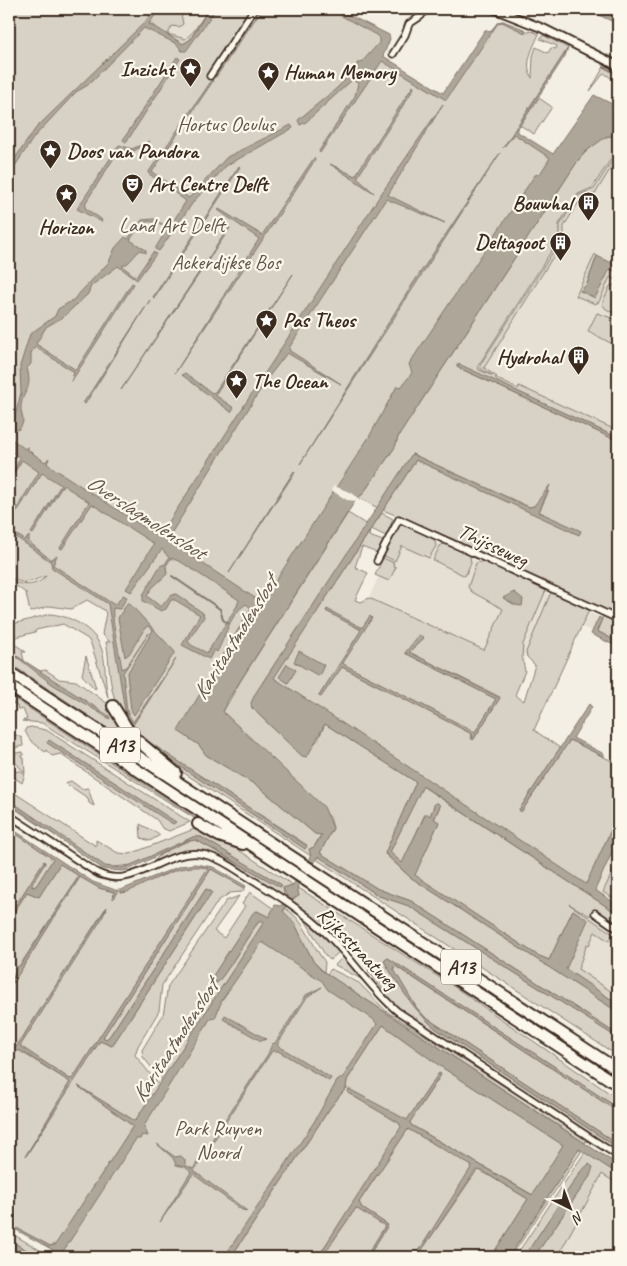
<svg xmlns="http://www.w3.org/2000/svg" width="627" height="1266" viewBox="0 0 627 1266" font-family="Caveat,sans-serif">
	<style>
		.built { fill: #e5dfd4 }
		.green { fill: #d8d1c6; stroke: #8a7e72; fill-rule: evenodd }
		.water { fill: #afa69a; stroke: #817468; fill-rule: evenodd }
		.pier { fill: #f3efe4 }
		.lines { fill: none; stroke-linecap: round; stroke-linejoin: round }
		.stream { stroke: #817468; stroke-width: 2 }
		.minor-casing { stroke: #3b2a1e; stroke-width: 9 }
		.tertiary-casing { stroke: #3b2a1e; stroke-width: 11 }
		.motorway-casing { stroke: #3b2a1e; stroke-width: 14 }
		.minor { stroke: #fbf7ec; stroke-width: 5.5 }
		.tertiary { stroke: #fbf7ec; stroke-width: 7 }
		.motorway { stroke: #fbf7ec; stroke-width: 10 }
		.labels { text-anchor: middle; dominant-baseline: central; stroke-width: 4.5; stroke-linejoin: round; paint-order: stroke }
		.shield { fill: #fbf7ec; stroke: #75685c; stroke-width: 1 }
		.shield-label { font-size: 20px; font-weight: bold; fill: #3b2a1e }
		.poi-label { font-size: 21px; font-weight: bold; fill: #3b2a1e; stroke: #fbf7ec; text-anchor: start }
		.park-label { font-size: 21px; fill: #625448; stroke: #fbf7ec }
		.street-label { font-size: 21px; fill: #3b2a1e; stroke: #fbf7ec }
		.water-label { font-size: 22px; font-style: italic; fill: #645549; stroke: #fbf7ec }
	</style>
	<rect width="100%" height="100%" fill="#f3efe4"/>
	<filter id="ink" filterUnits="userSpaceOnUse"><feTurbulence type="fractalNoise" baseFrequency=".02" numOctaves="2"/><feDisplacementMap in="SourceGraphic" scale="10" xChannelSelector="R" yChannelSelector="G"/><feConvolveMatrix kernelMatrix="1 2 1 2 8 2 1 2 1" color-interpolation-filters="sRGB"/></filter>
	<g filter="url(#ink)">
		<!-- built -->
		<path class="built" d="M165 9H207L187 41 159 30Z
			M596 116 618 127V447L435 365Z
			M401 526 605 620 618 590V644L547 610 519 668 368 600Z
			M618 789V1023L534 969Z
			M593 1161 618 1175V1257H530Z"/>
		<!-- green -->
		<path class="green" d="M9 9H157L147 25 185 47 212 9H345L343 14 384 38 379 54 446 97C455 84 490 24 502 21L529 32 532 31 539 34C534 46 523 64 532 78L533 56 536 47 548 53 551 48 556 49 557 46 540 39 543 35 568 48 514 131 552 157 181 732 199 745 206 755 259 787 315 834H321L314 847 310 849 311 856 155 754C129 736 113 707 110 676 108 664 109 653 106 642H110L102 634 106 613 104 610 87 600 71 609 50 606 30 612 26 593 9 581V579C20 587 37 587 46 576 30 581 27 587 9 577ZM118 657 128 717 141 738 307 845 305 848 141 739 126 717Z
			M159 9H180L183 24 179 27 172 26 168 34 185 39 193 32 208 10 190 40 183 44 149 23Z
			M605 65 618 73V83L604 73 590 91Z
			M539 98 552 107 534 134 520 125Z
			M615 135 618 137V148L592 188 578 194 559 224V239L478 366 479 370 493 376 481 369 480 365 560 241V225L579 195 594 189 618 151V165L614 163 595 194 583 198 577 205 564 226V239L484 368 497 377 495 378 518 389 519 386 618 431V438L457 364V367L618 441V581C614 590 618 606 618 617L453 539 383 510 416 460 544 514 539 512 549 491 534 506 529 507 412 454 378 508 357 497 362 495 395 447 398 437 577 162C585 152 602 135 615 135Z
			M595 254 597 256 587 284 581 291 610 269 618 272V281L610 277 599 302 595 304 576 296Z
			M613 285 618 286V315L606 309 602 304 610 286Z
			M597 313 618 320V347L588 331Z
			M348 513 367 525 263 682 252 708 302 756 318 740 325 724 416 782 385 854 410 877 618 1012V1035L411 901 378 889 320 853 333 828 330 817 223 712 241 680Z
			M382 513 393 519 386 536 371 529Z
			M400 523 434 538 436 546 429 558 402 546 395 561 384 556 397 526Z
			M370 531 369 536 383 541 377 553 362 547 355 567 368 573 355 600 361 602 369 598 484 650 503 609 472 592 468 587 476 563 485 561 546 590 523 644 522 656 525 671 515 695 524 701 535 665 527 657 526 652 551 592 589 610 534 730 560 748 519 810 522 811 570 740 618 764V815L586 885 273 678ZM326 611 363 628 370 616 343 663 344 665 475 732 496 699 405 653 424 638 409 652 500 697 474 739H471L472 734 342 667 319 696 362 630Z
			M445 543 470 556 471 563 465 576 433 560 440 546Z
			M383 558 394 563 393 566 396 567 389 581 375 575Z
			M50 614C62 615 73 619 83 626 111 645 102 668 108 697L91 644 88 639 63 624 36 630 35 632 16 637 9 632V625Z
			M603 616 618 623V642L597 631Z
			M16 645 26 652H22L24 661 40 671 46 670 59 679 76 681 108 704 139 749 9 663V647Z
			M86 656 96 688 95 689 82 675Z
			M9 695 200 821 215 831 42 723 22 721 27 719 23 709 18 710 17 706 9 701Z
			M31 727 46 730 190 822 169 831 162 828 157 820 60 754 52 756 46 750 45 752 30 740 25 731 26 728Z
			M16 735 22 738 23 746 9 749V736Z
			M23 752 24 755 21 756 24 758 25 773 14 761 10 767 17 772 19 770 25 774 22 783 9 774V754Z
			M71 781 82 789 88 788 94 806 89 803 88 798 65 783Z
			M422 786 618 914V924L595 909 590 916 569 904 613 934 609 941 595 932 589 945 587 944 578 969 618 996V1004L565 969 587 920 573 910 549 960 537 955 414 875 439 822 434 820 440 806 435 803 430 816 425 814 402 864 390 852Z
			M10 790 96 846V840L118 853 130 854 197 828 237 849 293 885 283 888 284 895 279 893C231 862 209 834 152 864 160 851 181 842 196 840L281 887V885L201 837H193L132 865 104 868 9 805V803L43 826 45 825 9 800Z
			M9 818 97 876 117 880V883L97 878 9 820Z
			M140 824 160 835 150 841 141 838Z
			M9 829 54 859 36 886 32 887V884L45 863 44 861 9 916Z
			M318 856 379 896 409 906 618 1038V1056L316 859Z
			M618 860V901L603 892Z
			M60 864 79 876 18 968 9 958V920L27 892 39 897Z
			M194 866 209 868 73 1078 70 1079 20 1046 107 909H105L9 1058V989L80 877 99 888 114 892V898L117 890H121V893L181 868Z
			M211 869 245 888 242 892 230 893 218 901 162 985 159 1011 138 1046 135 1055 159 1085 135 1121 78 1086 133 1126 58 1243 50 1246 9 1224V1062L18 1050 70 1082 26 1155 100 1041 112 1046 212 892 206 889 109 1037 106 1039 103 1037Z
			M297 887 456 988 618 1099V1108L388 958 384 961C400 987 412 1008 435 1028L618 1148V1152L399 1010 369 972 364 953 353 942 344 948 291 901 296 898Z
			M250 892 274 909 269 917 257 911 254 913 211 979 217 983C234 963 244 940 261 919L264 922 162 1080 143 1057 142 1050 163 1015 168 986 226 901 239 896 214 931 224 938 245 906 242 904Z
			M285 908C305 920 311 944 325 962L324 972 313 961 294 922 283 913Z
			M304 918 339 952 330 960 325 955Z
			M263 935 381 1021 229 1257H56Z
			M343 957 361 979 335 965Z
			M395 966 617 1111 618 1109V1144L425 1017 416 1007 393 969Z
			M331 969 359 983 386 1011 587 1138 585 1143 327 974Z
			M383 1025 443 1068 563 1145 533 1195 411 1125 410 1122 441 1075 439 1073 407 1120 400 1118 346 1088 347 1080Z
			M345 1089 348 1093 399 1123 402 1127 318 1257H252L246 1255 244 1257H231L330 1108Z
			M408 1129 471 1165 472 1169 415 1257H368L388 1225 362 1208 359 1202Z
			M579 1149 581 1152 511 1257H509Z
			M585 1152 618 1174V1184L602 1174 558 1256 534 1257 590 1176 581 1171 524 1257H515Z
			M478 1169 528 1199 491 1257H417Z
			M356 1208 385 1226 366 1257H322Z
			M9 1232 50 1256 39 1257 9 1240Z"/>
		<!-- water -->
		<path class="water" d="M155 9H159L149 24 183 44 190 40 209 9H216L186 51H182L177 44 144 28 88 85 76 92 34 137 9 175V167L36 128 145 22Z
			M258 9H262L216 77 214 76Z
			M344 9H347L345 13 389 35 390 39 383 56 443 93 485 30 490 32 498 22 503 21 526 30 525 33 502 22 498 23 446 100 382 61 320 153 319 151 355 96 358 83 352 80 306 122 300 125 298 120 337 88 357 67V63H361L379 43V38L376 35 340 15Z
			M586 9H618V24Z
			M568 48 565 56 516 131 553 154 594 95 618 107V137L607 136 585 152 577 162 398 437 395 447 362 495 357 498 228 700 223 712 324 807 333 828 320 853 378 889 411 901 618 1035V1038L409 906 379 896 318 856 297 887 299 896 291 900 283 911 294 922 313 961 321 970 618 1165V1174L579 1149 509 1257H491L528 1199 482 1171 476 1170 417 1257H415L472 1166 408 1129 359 1202 362 1208 388 1225 368 1257H366L385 1226 356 1208 322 1257H318L401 1127 399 1123 348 1093 349 1089 407 1120 439 1073 441 1074 410 1122 411 1125 532 1195 563 1145 443 1068 383 1025 347 1080 346 1088 330 1108 231 1257H224L314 1122 337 1081 343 1077 377 1024 373 1019 328 990 322 981 262 942 222 1000 215 1018 210 1019 144 1126 148 1136 142 1135 140 1139H136L64 1250 57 1257H49L53 1250 9 1226V1224L50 1246 55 1245 133 1126 78 1086 135 1121 264 922 260 920C244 940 234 963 217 983L211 979 253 913 257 911 269 917 275 905 281 906 287 897 283 888 293 885 311 857 309 849 314 847 322 835 315 834 259 787 206 755 199 745 178 731 251 608 246 604C229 615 226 636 217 652L214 650 209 659 182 645 200 615 175 600H171L166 609 161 611 143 601V595L160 566 165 564 169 558 162 549 131 592 126 589 154 544 92 504 62 549 60 548 89 502 63 485 33 534 31 533 61 485 42 473 11 521H9L39 472 22 460 9 481 20 458 14 453 9 454V437L25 449 28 446V450L45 462 49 458 47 464 159 537 379 197 443 104 388 195 445 223 386 199 289 348 290 351 341 384 287 353 267 379 167 540 258 600 268 585H273L369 437 397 386 401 387 412 373 409 364 535 175 540 174 550 158 514 134 503 148ZM171 558 181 562 239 600 237 606 207 653 191 645 188 641 204 617 203 613 176 594 170 596 161 607 147 596 151 589 167 574 166 566Z
			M177 57 180 59 131 135 126 142 123 140Z
			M212 80 213 81 152 172 189 198 227 157 291 125 293 128 226 166 194 201 159 251 155 249 167 229C146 215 143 222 130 240L146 250V253L140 250 128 263 122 266 136 277 153 252 156 254 137 280 118 266 91 286 88 294 63 317 46 327 36 344 76 370 132 283 134 284 71 382 74 372 35 347 31 353V364L27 368C33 391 23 389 21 406 20 416 27 420 19 429L15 430 12 427 21 393 20 366 30 334 55 316 58 309 73 300 109 262 115 248 125 237 128 239 142 220 154 219 169 228 186 201 148 173Z
			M413 86 414 88 357 178 374 193 330 164 355 176Z
			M150 141 134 151 119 150 86 202 85 208 101 219 102 222 77 209 119 145 132 149Z
			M500 153 300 464 412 285Z
			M314 158 315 160 175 373 259 239 218 210 219 209 262 235Z
			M239 166 240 167 154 298 153 297Z
			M229 227 230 228 121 390Z
			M597 256 618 266V272L610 269 595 298 580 291 587 284Z
			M293 274 215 395 234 408 231 412 182 375 185 373 212 393 215 392Z
			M150 300 85 404 83 403 88 396Z
			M459 364 618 438V441L457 367Z
			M412 454 529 507 534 506 550 485 539 512 581 531 579 535 416 460 274 678 586 884 618 815V839L595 890 618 905V914L423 786 390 852 402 863 426 813 430 816 435 803H438L440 806 434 819 439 822 415 875 537 955 549 960 573 910 588 920 566 969 618 1004V1012L410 877 385 853 416 782 325 724 307 757 302 756 252 708 251 703 255 694Z
			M294 471 295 472 229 573Z
			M9 530 25 540 29 536V542L51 560 57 555 53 565 113 604H116L123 595 127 597 120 609 113 608C111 618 120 655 122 669L127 666 149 633 123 673 127 712 133 722 176 659 133 725 140 736 307 846 305 849 158 752 135 733 126 717 108 604 52 568 51 562 9 532Z
			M514 592 523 599 522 606 515 605 503 598Z
			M128 602 175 652 134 715 131 710 127 674 153 630 148 626 145 628 129 654 125 657 118 618Z
			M327 609 362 628 370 616 372 618 343 663 345 665 475 732 496 699 405 653 419 635 424 638 409 652 500 698 473 740 472 734 342 667 321 697 319 696 361 630 326 611Z
			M599 617 602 619 597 631 618 642V647L591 634Z
			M9 651 109 716 110 719 52 684Z
			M299 651 324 665 319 676 294 662Z
			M287 664 296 670 288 683 279 677Z
			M589 704 592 707 573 738 604 754V757L570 740 521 812 519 810Z
			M49 740 176 822 173 824 47 743Z
			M9 800 105 866 121 868 131 865 193 837H201L282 885 280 887 196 840 187 841 128 870 121 871 103 869 9 803Z
			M9 827 93 882 118 891 113 899 114 892 99 888 80 877 9 989 17 967 21 965 79 876 60 864 39 897 27 892 9 920V916L44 861 45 863 32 884V887L36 886 53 859 9 829Z
			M195 864 213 867 246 886 245 888 211 869 103 1037 106 1039 109 1037 206 889 212 892 112 1046 100 1041 26 1156 70 1082 20 1050 15 1052 9 1062V1058L107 907 101 920 20 1046 70 1079 73 1078 208 868C179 862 153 881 127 892L121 893V890L180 866Z
			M388 958 618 1108 617 1111 396 966 393 968 416 1007 425 1017 618 1144V1148L435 1028C412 1008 400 987 384 961Z
			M322 987 307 997 277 1045 331 1078 329 1081 278 1051H272L194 1171 247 1211 242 1210 193 1174 160 1222 191 1172 185 1167 176 1165 173 1158 157 1144 175 1157 181 1156 185 1160V1165L193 1169 268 1054 272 1044 275 1043 306 995Z
			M225 1015 266 1039 261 1041 223 1019Z
			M589 1164 593 1167 590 1176 534 1257H524L581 1171Z
			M9 1240 39 1257H23L9 1249Z"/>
		<!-- pier -->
		<path class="pier" d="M334 486 352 493 358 498 357 501 347 500 331 490Z"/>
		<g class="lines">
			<!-- stream -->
			<path class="stream" d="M604 67 618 75
				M172 576 220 609 223 620 228 623"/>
			<defs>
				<path id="minor" d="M393 54 405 35 409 24 421 16 426 9
					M210 76 254 9
					M377 561 399 519 618 619
					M9 815 94 871C133 894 160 849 201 854 219 857 233 868 248 877 276 894 305 912 328 935 352 959 371 989 397 1011L618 1156
					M595 913 618 929"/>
				<path id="tertiary" d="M494 9 542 28 618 66"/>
				<path id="motorway" d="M9 672 618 1070
					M9 686 618 1085
					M113 706 131 735 176 773
					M198 824 219 836 243 844"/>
			</defs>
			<!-- minor casing -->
			<use href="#minor" class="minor-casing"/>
			<!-- tertiary casing -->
			<use href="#tertiary" class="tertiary-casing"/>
			<!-- motorway casing -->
			<use href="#motorway" class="motorway-casing"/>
			<!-- minor -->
			<use href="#minor" class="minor"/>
			<!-- tertiary -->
			<use href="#tertiary" class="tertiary"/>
			<!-- motorway -->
			<use href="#motorway" class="motorway"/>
		</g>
	</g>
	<!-- icons -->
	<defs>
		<symbol id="sight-pin" viewBox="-11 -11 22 30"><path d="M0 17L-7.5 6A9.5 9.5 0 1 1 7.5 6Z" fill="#3b2a1e" stroke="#fbf7ec"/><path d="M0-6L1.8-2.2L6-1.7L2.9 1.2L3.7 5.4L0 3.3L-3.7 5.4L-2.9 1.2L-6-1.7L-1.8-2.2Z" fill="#fff"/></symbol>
		<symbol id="theatre-pin" viewBox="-11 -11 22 30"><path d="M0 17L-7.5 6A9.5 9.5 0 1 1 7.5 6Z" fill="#3b2a1e" stroke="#fbf7ec"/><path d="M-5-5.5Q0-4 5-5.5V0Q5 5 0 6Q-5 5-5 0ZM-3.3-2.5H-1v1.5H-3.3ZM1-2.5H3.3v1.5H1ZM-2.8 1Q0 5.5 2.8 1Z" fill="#fff"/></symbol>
		<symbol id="building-pin" viewBox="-11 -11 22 30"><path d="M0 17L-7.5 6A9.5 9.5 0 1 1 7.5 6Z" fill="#3b2a1e" stroke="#fbf7ec"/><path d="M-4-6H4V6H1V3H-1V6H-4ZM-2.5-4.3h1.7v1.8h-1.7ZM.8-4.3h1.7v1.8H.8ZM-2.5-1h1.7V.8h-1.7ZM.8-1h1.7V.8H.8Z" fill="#fff"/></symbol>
	</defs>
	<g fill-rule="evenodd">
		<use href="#sight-pin" x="178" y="56" width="25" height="34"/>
		<use href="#sight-pin" x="256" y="60" width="25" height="34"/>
		<use href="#sight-pin" x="38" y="138" width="25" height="34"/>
		<use href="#theatre-pin" x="120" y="172" width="25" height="34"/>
		<use href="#sight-pin" x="54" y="182" width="25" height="34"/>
		<use href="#building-pin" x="576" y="190" width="25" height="34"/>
		<use href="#building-pin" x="548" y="230" width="25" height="34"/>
		<use href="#sight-pin" x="254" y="308" width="25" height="34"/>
		<use href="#building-pin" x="566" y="344" width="25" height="34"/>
		<use href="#sight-pin" x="224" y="368" width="25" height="34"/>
	</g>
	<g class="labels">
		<!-- shield labels -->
		<g class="shield">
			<rect x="100" y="727.5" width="40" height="35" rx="4"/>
			<rect x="441" y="949.5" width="40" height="35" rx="4"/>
		</g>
		<g class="shield-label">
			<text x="120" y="745">A13</text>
			<text x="461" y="967">A13</text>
		</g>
		<!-- poi labels -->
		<g class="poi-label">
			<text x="174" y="69" text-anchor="end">Inzicht</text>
			<text x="284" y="72">Human Memory</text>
			<text x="67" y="151">Doos van Pandora</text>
			<text x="149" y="184">Art Centre Delft</text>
			<text x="572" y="203" text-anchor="end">Bouwhal</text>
			<text x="66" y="227" text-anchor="middle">Horizon</text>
			<text x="544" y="242" text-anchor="end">Deltagoot</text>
			<text x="283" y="320">Pas Theos</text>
			<text x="562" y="357" text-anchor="end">Hydrohal</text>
			<text x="252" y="381">The Ocean</text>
		</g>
		<!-- park labels -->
		<g class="park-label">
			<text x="226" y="124">Hortus Oculus</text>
			<text x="172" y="225">Land Art Delft</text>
			<text x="226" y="262">Ackerdijkse Bos</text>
			<text x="218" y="1128">Park Ruyven<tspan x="218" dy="24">Noord</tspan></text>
		</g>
		<!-- street labels -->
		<g class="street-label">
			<text transform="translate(493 545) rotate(25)">Thijsseweg</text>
			<text transform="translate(358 948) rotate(46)">Rijksstraatweg</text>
		</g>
		<!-- water labels -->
		<g class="water-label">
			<text transform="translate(146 517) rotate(33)">Overslagmolensloot</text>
			<text transform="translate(235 638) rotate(-58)">Karitaatmolensloot</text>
			<text transform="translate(175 1041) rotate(-57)">Karitaatmolensloot</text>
		</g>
	</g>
	<!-- margin -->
	<rect width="627" height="1266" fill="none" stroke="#fbf7ec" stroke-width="30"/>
	<rect x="15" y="15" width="597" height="1236" fill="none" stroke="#3b2a1e" stroke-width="2" filter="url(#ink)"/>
	<!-- north arrow -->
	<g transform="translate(570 1208) rotate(138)" stroke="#fbf7ec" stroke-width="4" paint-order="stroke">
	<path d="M0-4L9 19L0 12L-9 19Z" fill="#3b2a1e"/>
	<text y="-8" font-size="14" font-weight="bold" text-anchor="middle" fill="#3b2a1e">N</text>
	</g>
</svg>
